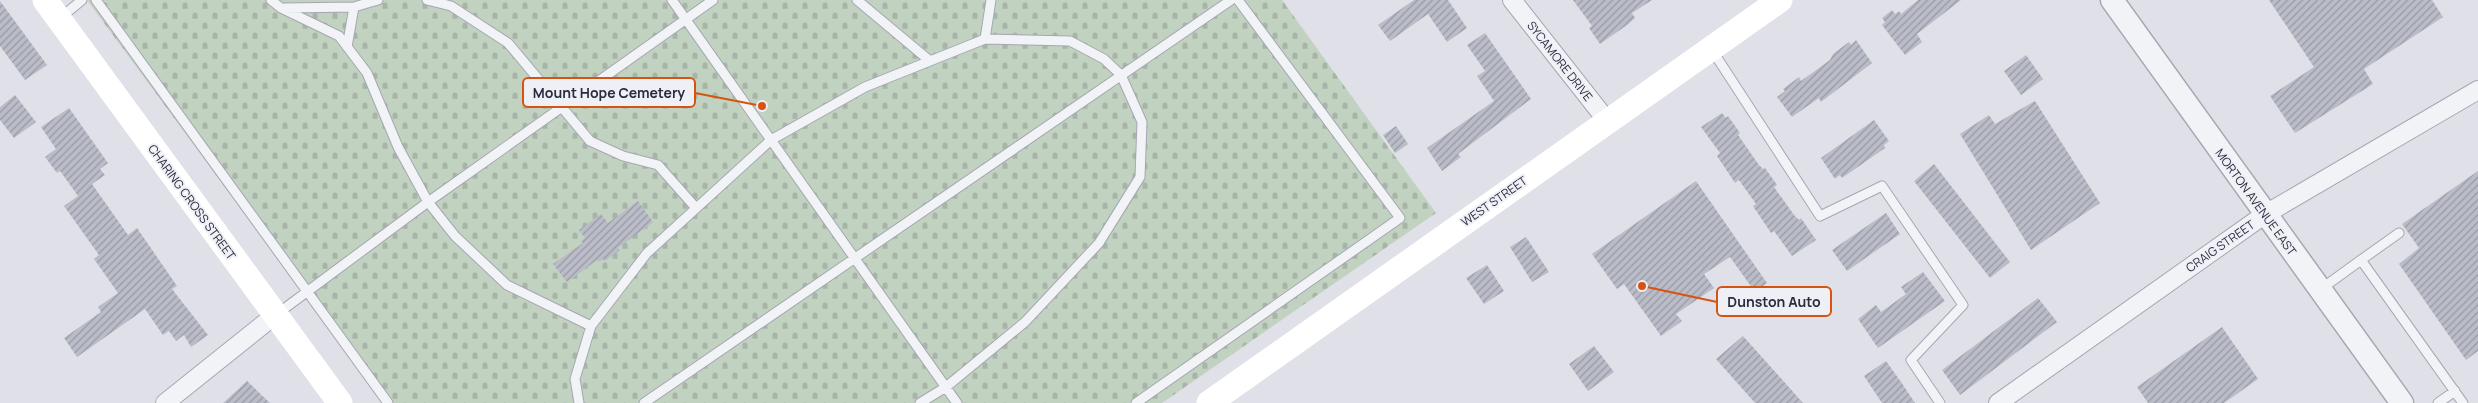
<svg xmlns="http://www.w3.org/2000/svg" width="2478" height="403" viewBox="0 0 2478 403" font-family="Manrope,sans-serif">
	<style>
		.cemetery { fill: url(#cemetery-stones) }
		.building { fill: url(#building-hatch) }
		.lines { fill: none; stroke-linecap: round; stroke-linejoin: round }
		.service-casing { stroke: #a5a7b2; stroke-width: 11 }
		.minor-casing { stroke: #a5a7b2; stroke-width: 20 }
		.tertiary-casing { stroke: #a5a7b2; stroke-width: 25 }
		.service { stroke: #f2f3f7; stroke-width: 9 }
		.minor { stroke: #f2f3f7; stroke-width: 18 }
		.tertiary { stroke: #f2f3f7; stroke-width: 22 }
		.secondary { stroke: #fff; stroke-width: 25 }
		.labels { text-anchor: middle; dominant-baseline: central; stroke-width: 4; stroke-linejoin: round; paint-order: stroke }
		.street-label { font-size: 12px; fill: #282c3f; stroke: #eff0f6 }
		.leader { fill: none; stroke: #d55411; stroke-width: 2 }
		.callout-dot { fill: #d55411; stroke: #eff0f6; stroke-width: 2 }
		.callout { fill: #eff0f6; stroke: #d55411; stroke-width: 2 }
		.callout-label { font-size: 14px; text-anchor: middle; font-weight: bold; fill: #282c3f }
	</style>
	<defs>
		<pattern id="cemetery-stones" width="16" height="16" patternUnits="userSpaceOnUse" patternTransform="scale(1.25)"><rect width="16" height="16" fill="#c2d2c1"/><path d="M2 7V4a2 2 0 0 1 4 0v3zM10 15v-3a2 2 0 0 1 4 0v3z" fill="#a7b4a7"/></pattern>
		<pattern id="building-hatch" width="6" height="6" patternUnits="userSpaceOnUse" patternTransform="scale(1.25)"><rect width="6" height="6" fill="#babcc8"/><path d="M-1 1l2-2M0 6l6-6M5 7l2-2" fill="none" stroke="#9799a4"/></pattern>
	</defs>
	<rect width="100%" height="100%" fill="#e0e1e8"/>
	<!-- cemetery -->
	<path class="cemetery" d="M87 0H1282L1436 213 1162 403H384Z"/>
	<!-- building -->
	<path class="building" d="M1414 0H1448L1467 28 1447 42 1428 14 1390 41 1378 25Z
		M1573 0H1652L1632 13 1635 18 1627 25 1600 44 1589 28 1592 26Z
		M1918 0H1961L1917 34 1922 42 1905 55 1882 25 1885 22 1882 18 1892 10 1895 14 1899 11 1901 14Z
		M2269 0H2432L2443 17 2364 69 2373 84 2295 133 2270 96 2314 67Z
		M0 1 47 65 25 80 0 46Z
		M1485 33 1531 99 1458 154 1461 157 1442 171 1427 148 1494 101 1477 76 1485 71 1467 45Z
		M1856 40 1872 63 1821 102 1819 98 1792 117 1777 97 1785 91 1783 89 1799 77 1801 81 1830 60 1833 54 1849 42 1851 45Z
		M2026 55 2043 79 2021 95 2004 71Z
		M15 95 36 122 14 138 0 120V107Z
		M2035 101 2100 203 2031 250 1960 134 1989 115 1995 124Z
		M69 108 108 163 100 169 105 175 92 184 128 235 137 228 177 286 172 289 208 335 191 347 184 335 176 341 169 331 163 335 145 309 77 357 64 338 101 312 98 307 118 293 94 259 99 255 64 206 78 196 60 171 57 173 45 157 56 149 41 127Z
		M1722 113 1726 118 1728 116 1740 133 1738 135 1759 165 1763 169 1765 168 1777 185 1774 187 1794 215 1799 220 1801 218 1816 240 1792 256 1774 231 1771 233 1753 206 1756 204 1739 180 1735 183 1717 156 1720 153 1701 127Z
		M1874 120 1889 141 1884 145 1885 148 1842 178 1840 175 1835 179 1821 158Z
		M1396 126 1408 144 1395 153 1383 135Z
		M1934 164 2010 262 1990 278 1914 181Z
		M2478 171V351L2466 360 2399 264 2419 248 2402 224Z
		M1696 181 1767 283 1755 292 1730 257 1704 274 1714 288 1676 314 1682 321 1661 336 1624 284 1617 289 1592 254Z
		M638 201 653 222 618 248 620 250 605 261 603 259 598 262 597 260 567 282 553 264 583 243 581 241 585 238 579 230 601 214 608 223Z
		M1886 213 1900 234 1847 271 1832 250Z
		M1526 237 1549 272 1532 282 1510 247Z
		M1487 265 1504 291 1484 304 1466 278Z
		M1923 272 1945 301 1878 348 1858 319 1876 305 1881 312 1906 294 1901 287Z
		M2038 298 2057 322 1960 395 1942 370Z
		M2222 327 2258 379 2224 403H2148L2137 387Z
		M1743 336 1803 403H1755L1716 359Z
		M1594 346 1614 372 1588 391 1569 364Z
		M1886 361 1901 382 1915 403H1882L1864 376Z
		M247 381 270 403H223Z"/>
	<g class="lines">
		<defs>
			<path id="service" d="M96 0 388 403
				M271 0 281 8 339 36 367 73 398 147 428 202 455 236 507 285 591 326
				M427 0 451 6 508 43 590 141 623 156 658 165 696 208
				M672 0 957 403
				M857 0 930 61
				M285 8 354 7 378 0
				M59 19 82 0
				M985 39 991 0
				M347 47 354 7
				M1712 50 1820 216 1882 186 1963 305 1911 360 1940 403
				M2399 233 2361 260 2463 403
				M2321 289 2361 260
				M277 314 428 202 713 0
				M579 403 575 379 591 326 647 253 771 140 865 87 985 39 1070 41 1104 59 1121 75 1142 122 1140 177 1099 243 1025 322 946 387 920 403
				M644 403 1231 0
				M1136 403 1400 218 1238 0
				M2438 403 2455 391"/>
			<path id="minor" d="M1512 0 1608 122
				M165 403 275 315
				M1998 403 2264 215 2478 90"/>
			<path id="tertiary" d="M2112 0 2402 403"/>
		</defs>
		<!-- service casing -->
		<use href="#service" class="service-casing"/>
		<!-- minor casing -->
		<use href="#minor" class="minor-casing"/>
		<!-- tertiary casing -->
		<use href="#tertiary" class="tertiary-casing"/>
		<!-- service -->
		<use href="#service" class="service"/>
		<!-- minor -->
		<use href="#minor" class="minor"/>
		<!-- tertiary -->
		<use href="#tertiary" class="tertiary"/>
		<!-- secondary -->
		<path class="secondary" d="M45 0 340 403
			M1209 403 1780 0"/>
	</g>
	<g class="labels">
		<!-- street labels -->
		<g class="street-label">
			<text transform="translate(1560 61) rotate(52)">SYCAMORE DRIVE</text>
			<text transform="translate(1494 201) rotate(-35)">WEST STREET</text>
			<text transform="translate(192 202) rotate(54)">CHARING CROSS STREET</text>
			<text transform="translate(2256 202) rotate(54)">MORTON AVENUE EAST</text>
			<text transform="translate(2220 246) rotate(-35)">CRAIG STREET</text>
		</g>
	</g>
	<!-- callouts -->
	<path class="leader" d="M762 106L695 93M1642 286L1717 302"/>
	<g class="callout-dot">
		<circle cx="762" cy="106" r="5"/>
		<circle cx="1642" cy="286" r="5"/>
	</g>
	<g class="callout">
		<rect x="523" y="78" width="172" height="29" rx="5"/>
		<rect x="1717" y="287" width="114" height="29" rx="5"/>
	</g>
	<g class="callout-label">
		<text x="609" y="98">Mount Hope Cemetery</text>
		<text x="1774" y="307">Dunston Auto</text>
	</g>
</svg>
